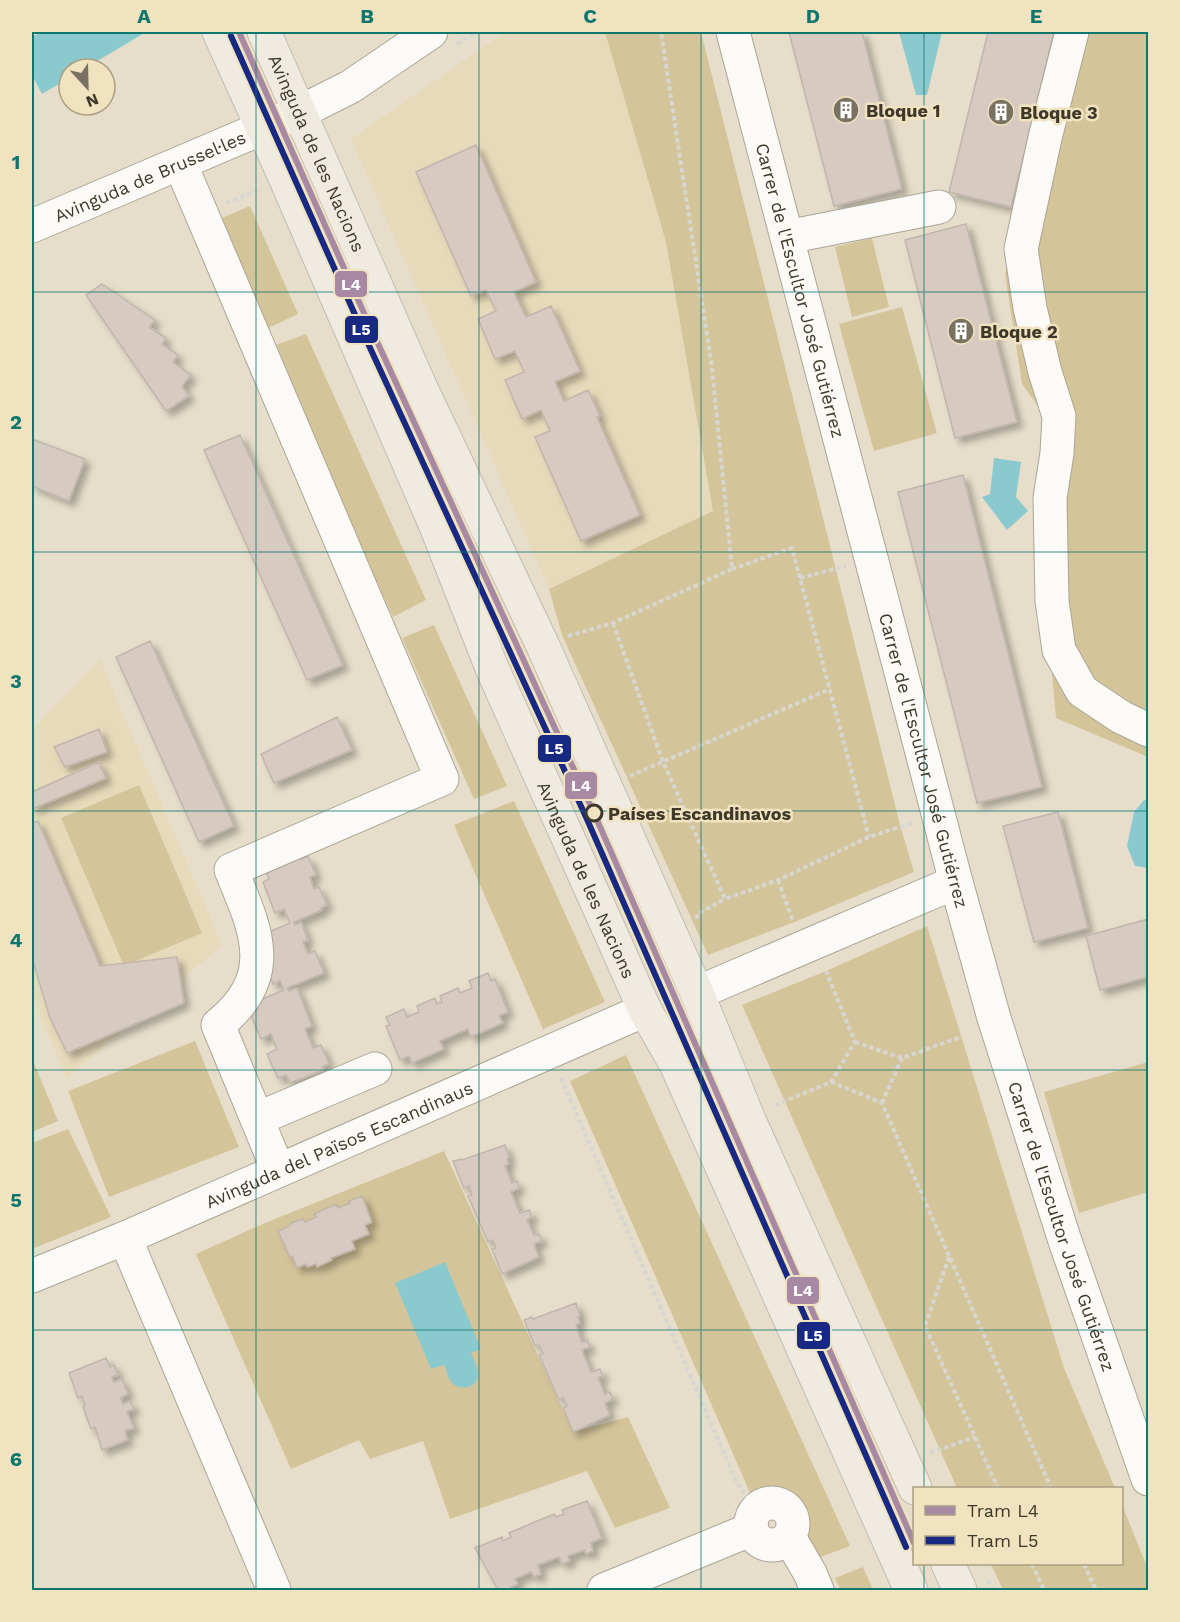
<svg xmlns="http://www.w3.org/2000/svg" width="1180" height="1622" viewBox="0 0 1180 1622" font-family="'Work Sans',sans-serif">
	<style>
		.built { fill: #e7daba }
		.green { fill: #d4c499 }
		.water { fill: #8acacf }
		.building { fill: #d6cac1; stroke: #c1b5ac; stroke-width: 1.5; filter: url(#shadow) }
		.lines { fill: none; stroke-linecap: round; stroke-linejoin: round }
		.minor-casing { stroke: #aba595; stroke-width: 35 }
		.major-casing { stroke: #c1bcb2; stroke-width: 35 }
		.path { stroke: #d8d6d0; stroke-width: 4; stroke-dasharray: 4.5 3; stroke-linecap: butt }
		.minor { stroke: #fbfaf7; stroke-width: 33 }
		.major { stroke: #f0ebe1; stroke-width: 33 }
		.tram-1-casing { stroke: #f1e3bf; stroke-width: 10 }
		.tram-2-casing { stroke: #f1e3bf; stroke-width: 10 }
		.tram-1 { stroke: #a789a4; stroke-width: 6 }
		.tram-2 { stroke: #172983; stroke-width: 6 }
		.grid { fill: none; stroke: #0f766e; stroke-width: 1.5; stroke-opacity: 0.55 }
		.stop-dot { fill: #f1e3bf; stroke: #3e382a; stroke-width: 3 }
		.labels { text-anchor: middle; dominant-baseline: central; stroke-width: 5; stroke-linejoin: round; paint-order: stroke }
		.poi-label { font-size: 18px; font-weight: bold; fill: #3e382a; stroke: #f1e3bf; text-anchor: start }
		.street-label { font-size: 18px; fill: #3e382a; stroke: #f1e3bf }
		.stop-label { font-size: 18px; font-weight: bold; fill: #3e382a; stroke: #f1e3bf; text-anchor: start }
		.line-badge { stroke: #f1e3bf; stroke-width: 2 }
		.badge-label { font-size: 16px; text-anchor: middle; font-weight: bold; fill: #fff }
		.neatline { fill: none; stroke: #0f766e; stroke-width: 2 }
		.grid-label { font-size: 20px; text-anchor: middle; font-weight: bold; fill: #0f766e }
	</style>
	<defs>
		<filter id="shadow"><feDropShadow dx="5.5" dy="5.5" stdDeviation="3" flood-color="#0004"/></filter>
	</defs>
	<rect width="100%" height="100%" fill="#e6deca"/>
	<!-- built -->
	<path class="built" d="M505 32H605L666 242 713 511 549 589 351 139Z
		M100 660 222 945 67 1078 32 999V730Z"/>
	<!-- green -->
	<path class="green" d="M605 32H701L900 825 914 872 797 921 708 955 562 635 549 589 713 511 666 242Z
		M1060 32H1148V757L1056 718 1037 506 1053 427 1022 384 1005 274Z
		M250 206 298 314 262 331 215 221Z
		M872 238 889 307 852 317 835 247Z
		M902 307 937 433 874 451 839 324Z
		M306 334 426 600 393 617 268 348Z
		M434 625 507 786 474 799 402 638Z
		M139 785 202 933 124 966 61 818Z
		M514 801 605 1002 543 1029 454 825Z
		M927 926 1064 1368 1115 1488H957L742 1005 826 971Z
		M195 1041 239 1147 109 1197 68 1091Z
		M626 1055 850 1546 818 1558 807 1535 801 1505 776 1489 751 1495 570 1081Z
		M32 1058 58 1121 32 1132Z
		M1148 1062V1192L1079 1213 1044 1092Z
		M68 1129 111 1217 32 1249V1143Z
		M444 1151 573 1432 628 1417 670 1508 615 1528 587 1471 450 1519 423 1441 370 1459 359 1440 291 1469 196 1254 265 1223Z
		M1122 1505 1148 1569V1590H1003L991 1564H1122Z
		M863 1567 873 1590H841L835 1578Z"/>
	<!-- water -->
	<path class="water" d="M42 32H146L84 69H69V78L42 94 32 75V37Z
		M899 32H942L927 95H916Z
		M994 458 1021 462 1016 497 1028 511 1007 530 982 497 990 494Z
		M1144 800 1148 801V868L1135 866 1127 846 1134 812Z
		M445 1262 481 1349 471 1353C474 1360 479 1369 478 1376 476 1389 459 1391 451 1382 448 1377 446 1370 444 1365L431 1369 395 1283Z"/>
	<!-- building -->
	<path class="building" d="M789 32H862L902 189 834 206Z
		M988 32H1054L1011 207 949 192Z
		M476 145 536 282 514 292 526 317 551 306 580 371 555 382 564 401 588 390 600 416 597 417 640 515 581 541 535 437 550 431 541 410 522 419 505 380 524 372 515 351 495 359 478 319 496 311 486 290 471 296 416 172Z
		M966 224 1017 422 955 438 905 240Z
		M102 284 155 320 149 327 166 338 162 344 178 355 173 362 191 375 182 386 189 396 166 411 86 295Z
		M240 435 343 665 307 680 204 450Z
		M32 439 85 459 69 501 32 486Z
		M963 475 1042 787 977 803 898 492Z
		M150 641 234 826 199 842 116 657Z
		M337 717 352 750 274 783 261 754Z
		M99 729 107 752 65 767 54 747Z
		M99 762 106 778 32 809V792Z
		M1058 812 1088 928 1034 942 1003 826Z
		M38 821 100 966 177 957 184 1003 67 1053 50 1018 32 958V823Z
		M298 856 300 860 308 856 316 875 310 877 314 889 319 887 327 905 321 908 322 910 294 922 295 925 301 922 308 940 303 942 308 954 315 951 324 973 287 988 289 991 297 988 312 1026 305 1029 313 1048 321 1045 329 1064 322 1067 324 1070 290 1083 286 1075 278 1078 267 1054 277 1049 271 1034 261 1039 250 1013 258 1010 255 1002 284 990 280 981 273 984 260 953 261 935 290 923 284 909 275 913 263 882 269 879 265 870Z
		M1148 919V977L1100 990 1086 936Z
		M488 973 491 981 495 979 508 1012 499 1016 503 1023 471 1037 468 1029 440 1041 444 1049 412 1063 409 1056 400 1060 386 1026 390 1025 386 1017 404 1009 407 1017 419 1012 417 1006 435 998 437 1004 442 1002 440 996 458 988 460 993 472 988 469 981Z
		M505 1145 509 1157 507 1159 509 1164 505 1166 512 1183 517 1181 519 1188 511 1192 520 1213 529 1210 532 1217 527 1220 534 1235 539 1234 542 1241 534 1244 539 1257 502 1274 492 1249 496 1248 493 1240 488 1242 468 1196 472 1195 469 1186 464 1188 453 1161 461 1159 462 1160Z
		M362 1196 372 1222 365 1225 369 1234 352 1241 355 1249 331 1258 332 1260 317 1267 316 1264 307 1267 306 1264 297 1268 292 1256 290 1257 278 1231 290 1226 291 1223 303 1219 305 1222 316 1217 314 1214 336 1204 338 1208 350 1203 349 1201Z
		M576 1303 580 1316 578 1317 580 1323 576 1325 582 1342 587 1340 590 1347 582 1350 591 1372 600 1369 603 1376 598 1378 605 1394 610 1392 613 1399 605 1403 610 1415 573 1432 563 1408 567 1406 563 1398 559 1400 539 1355 543 1353 539 1345 535 1346 524 1320 532 1317 533 1319Z
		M106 1358 110 1367 114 1365 118 1375 112 1377 114 1382 122 1379 128 1394 121 1398 123 1404 130 1401 134 1409 127 1412 134 1428 125 1431 128 1440 102 1450 95 1427 91 1429 83 1407 85 1406 82 1396 78 1398 69 1373Z
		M587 1501 602 1538 591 1543 593 1551 586 1554 585 1550 568 1556 570 1561 562 1564 559 1557 538 1565 541 1574 534 1577 531 1572 515 1579 518 1584 511 1587 513 1590H498L475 1548 502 1537 503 1541 511 1537 509 1533 554 1514 556 1517 564 1514 562 1510Z"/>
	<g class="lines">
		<defs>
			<g id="minor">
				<path id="s1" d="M733 32 956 882 994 1018 1065 1241 1148 1479"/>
				<path d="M1072 32 1045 138 1021 249 1030 308 1045 372 1059 416 1057 453 1050 498 1052 601 1059 650 1082 691 1121 717 1148 730"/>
				<path d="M180 163 442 779 231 870C256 930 279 976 218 1025L278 1170"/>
				<path id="s2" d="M32 226 300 112 350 87 431 32"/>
				<path d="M787 237 939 207"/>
				<path d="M697 993 956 882"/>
				<path d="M257 1119 375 1069"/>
				<path d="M125 1238 274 1590"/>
				<path id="s3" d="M32 1276 125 1238 645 1010"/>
				<circle cx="772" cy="1524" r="21"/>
				<path d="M789 1537 810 1573 817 1590"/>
				<path d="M604 1590 752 1529"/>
			</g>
			<g id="major">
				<path id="s4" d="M219 32 284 175 436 526 492 668 645 1010 676 1064 911 1590"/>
				<path id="s5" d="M264 32 420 386 543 646 697 993 749 1120 915 1488"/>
				<path d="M948 1564 960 1590"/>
			</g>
		</defs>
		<!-- minor casing -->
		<use href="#minor" class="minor-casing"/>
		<!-- major casing -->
		<use href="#major" class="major-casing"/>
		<!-- path -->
		<path class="path" d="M457 44 476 32
			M226 203 259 190 260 192
			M732 569 792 548 869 837
			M800 578 846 566
			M613 623 663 762 725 899 778 880 869 837 912 823
			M568 636 613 623 732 569 712 368 661 32
			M630 776 830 689
			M778 880 793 921
			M697 919V914L725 899
			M855 1042 902 1058 961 1037
			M561 1078 736 1481 751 1503
			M831 1082 882 1103 1051 1488
			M882 1103 902 1058
			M775 1105 831 1082 855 1042 826 971
			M949 1257 925 1326 998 1488
			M930 1453 975 1437
			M1043 1488 1050 1486
			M1032 1564 1044 1590
			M1084 1564 1096 1590
			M988 1580 993 1590"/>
		<!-- minor -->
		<use href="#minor" class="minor"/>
		<!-- major -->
		<use href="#major" class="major"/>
		<defs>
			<path id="tram-1" d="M239 32 368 322 594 813 914 1543"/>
			<path id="tram-2" d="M231 36 360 326 586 817 906 1547"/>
		</defs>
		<!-- tram-1 casing -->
		<use href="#tram-1" class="tram-1-casing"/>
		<!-- tram-2 casing -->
		<use href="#tram-2" class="tram-2-casing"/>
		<!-- tram-1 -->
		<use href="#tram-1" class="tram-1"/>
		<!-- tram-2 -->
		<use href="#tram-2" class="tram-2"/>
	</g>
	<!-- grid -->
	<path class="grid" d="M256 32V1590M479 32V1590M701 32V1590M924 32V1488M32 292H1148M32 552H1148M32 811H1148M32 1070H1148M32 1330H1148M924 1564V1590"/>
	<!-- icons -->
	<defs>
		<symbol id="building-disc" viewBox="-11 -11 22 22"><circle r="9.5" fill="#797262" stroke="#f1e3bf"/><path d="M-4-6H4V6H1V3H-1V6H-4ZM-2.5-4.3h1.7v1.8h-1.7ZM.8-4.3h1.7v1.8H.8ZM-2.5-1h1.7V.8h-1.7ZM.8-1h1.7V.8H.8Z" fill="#fff"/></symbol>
	</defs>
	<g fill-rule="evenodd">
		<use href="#building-disc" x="831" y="95" width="30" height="30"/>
		<use href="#building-disc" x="986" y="97" width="30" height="30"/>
		<use href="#building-disc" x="946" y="316" width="30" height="30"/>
	</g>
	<!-- markers -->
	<circle class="stop-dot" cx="594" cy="813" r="8"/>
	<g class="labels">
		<!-- poi labels -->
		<g class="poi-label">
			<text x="866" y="110">Bloque 1</text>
			<text x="1020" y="112">Bloque 3</text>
			<text x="980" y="331">Bloque 2</text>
		</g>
		<!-- street labels -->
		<g class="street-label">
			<text stroke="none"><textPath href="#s5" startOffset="132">Avinguda de les Nacions</textPath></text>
			<text stroke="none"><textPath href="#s2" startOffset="128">Avinguda de Brussel·les</textPath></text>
			<text stroke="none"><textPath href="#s1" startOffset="267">Carrer de l'Escultor José Gutiérrez</textPath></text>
			<text stroke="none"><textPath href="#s1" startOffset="753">Carrer de l'Escultor José Gutiérrez</textPath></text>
			<text stroke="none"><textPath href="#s4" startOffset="924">Avinguda de les Nacions</textPath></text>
			<text stroke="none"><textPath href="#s3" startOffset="334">Avinguda del Països Escandinaus</textPath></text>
			<text stroke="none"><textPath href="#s1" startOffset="1239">Carrer de l'Escultor José Gutiérrez</textPath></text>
		</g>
		<!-- stop labels -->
		<g class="stop-label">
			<text x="608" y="813">Países Escandinavos</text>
		</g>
	</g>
	<g class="line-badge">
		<rect x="334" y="270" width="34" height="28" rx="6" fill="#a789a4"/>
		<rect x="344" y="315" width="35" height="29" rx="6" fill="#172983"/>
		<rect x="537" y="734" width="35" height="29" rx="6" fill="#172983"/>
		<rect x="564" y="771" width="34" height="29" rx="6" fill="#a789a4"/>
		<rect x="786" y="1276" width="34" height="29" rx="6" fill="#a789a4"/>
		<rect x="796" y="1321" width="35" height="29" rx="6" fill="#172983"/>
	</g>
	<g class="badge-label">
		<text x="351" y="290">L4</text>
		<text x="361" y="335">L5</text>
		<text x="554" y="754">L5</text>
		<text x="581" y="791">L4</text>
		<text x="803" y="1296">L4</text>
		<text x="813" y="1341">L5</text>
	</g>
	<!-- border -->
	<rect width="1180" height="1622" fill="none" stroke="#f1e3bf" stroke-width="66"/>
	<!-- legend -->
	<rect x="913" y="1487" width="210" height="78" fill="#f1e3bf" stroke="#a99f83" stroke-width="1.5"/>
	<rect x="925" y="1506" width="30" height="9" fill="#a789a4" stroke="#a99f83" stroke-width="1.5"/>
	<text x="967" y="1517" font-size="18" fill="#3e382a">Tram L4</text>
	<rect x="925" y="1536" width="30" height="9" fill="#172983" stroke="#a99f83" stroke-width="1.5"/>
	<text x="967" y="1547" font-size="18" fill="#3e382a">Tram L5</text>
	<!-- north arrow -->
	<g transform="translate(87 87) rotate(158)"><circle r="28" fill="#f1e3bf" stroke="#a99f83" stroke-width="1.5"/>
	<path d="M0-4.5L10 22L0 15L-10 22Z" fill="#797262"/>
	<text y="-9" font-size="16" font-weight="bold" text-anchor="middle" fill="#3e382a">N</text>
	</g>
	<rect x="33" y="33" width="1114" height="1556" class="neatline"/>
	<g class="grid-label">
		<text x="144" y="23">A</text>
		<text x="367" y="23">B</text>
		<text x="590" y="23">C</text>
		<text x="813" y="23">D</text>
		<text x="1036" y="23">E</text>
		<text x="16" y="169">1</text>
		<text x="16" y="429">2</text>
		<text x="16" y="688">3</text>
		<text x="16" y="947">4</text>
		<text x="16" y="1207">5</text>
		<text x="16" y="1466">6</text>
	</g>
</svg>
